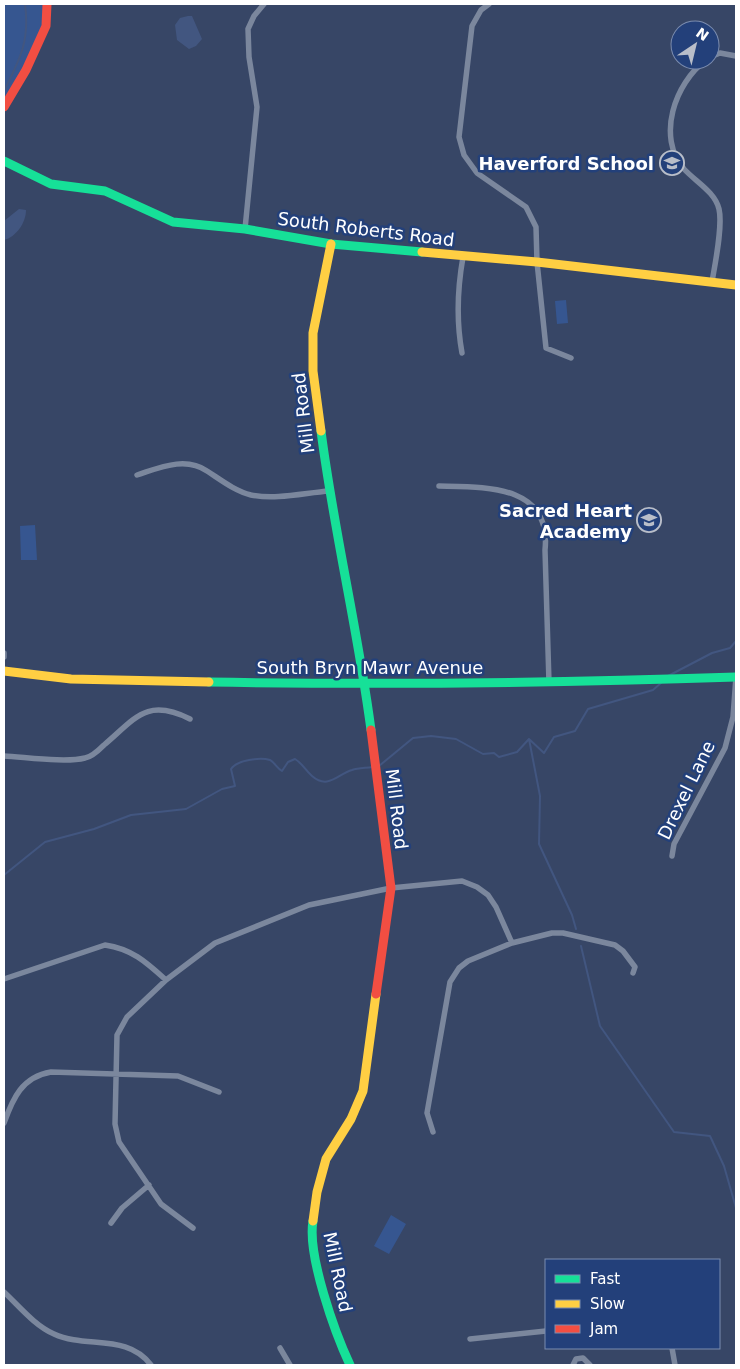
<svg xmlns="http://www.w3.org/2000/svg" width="740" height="1369" viewBox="0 0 740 1369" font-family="'DejaVu Sans',sans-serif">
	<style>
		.green { fill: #365690 }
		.water { fill: #425680 }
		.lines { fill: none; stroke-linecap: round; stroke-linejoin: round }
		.stream { stroke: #425680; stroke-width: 2 }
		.street { stroke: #7b879d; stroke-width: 5.5 }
		.fast { stroke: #16e098; stroke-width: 9 }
		.slow { stroke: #ffcf43; stroke-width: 9 }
		.jam { stroke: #f24e42; stroke-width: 9 }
		.labels { text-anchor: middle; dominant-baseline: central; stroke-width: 5; stroke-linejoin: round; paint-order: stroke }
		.poi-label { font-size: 18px; font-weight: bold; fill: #fff; stroke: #23407a; text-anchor: end }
		.street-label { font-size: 18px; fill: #fff; stroke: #23407a }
	</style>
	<rect width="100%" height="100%" fill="#374666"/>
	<!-- green -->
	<path class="green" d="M4 4H47L46 26 4 107Z
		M566 300 568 323 557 324 555 301Z
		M35 525 37 560H21L20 526Z
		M391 1215 406 1224 389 1254 374 1246Z"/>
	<!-- water -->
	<path class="water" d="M188 16H192L202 39 196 46 189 49 177 40 175 25 180 18Z
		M19 209 26 210C26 223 16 237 4 240V221Z"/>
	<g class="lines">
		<!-- stream -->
		<path class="stream" d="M4 91C20 59 30 41 25 4
			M668 676 712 653 730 648 736 641
			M529 739 544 753 554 737 575 731 588 709 653 690 661 683
			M529 739 540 796 539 844 572 915 576 929
			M379 766 413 738 431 736 456 739 483 754 494 753 499 757 517 752 529 739
			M4 875 45 842 94 829 131 815 186 809 222 789 235 786 231 769C237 760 260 757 270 760 274 762 277 768 282 771L288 762 295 759C303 764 305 770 312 776 328 790 338 774 352 770 358 768 366 768 372 767
			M581 946 600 1026 674 1132 710 1136 724 1166 736 1208"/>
		<!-- street -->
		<path class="street" d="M489 4 481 10 472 26 459 137 464 155 477 173 526 207 536 227 537 262 546 348 571 358
			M710 57 720 53 736 56
			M706 60C675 83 656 137 684 169 696 182 715 192 719 209 723 226 715 264 712 282
			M245 229 257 107 249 57 248 29 254 16 264 4
			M462 353C456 320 457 291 463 257
			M137 475C159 468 185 456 207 471 221 480 235 491 251 495 276 500 304 493 329 491
			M439 486C484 487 552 484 545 550L549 683
			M4 653V657
			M4 756C25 757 65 763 85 758 92 757 99 750 104 745 135 719 146 697 190 719
			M672 856 674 844 725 748 733 717 736 677
			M4 979 105 945C132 949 146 962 166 980
			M4 1123C13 1098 22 1077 51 1072L178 1076 219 1092
			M433 1132 427 1113 450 982 459 968 468 961 512 943 552 933H563L615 945 623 951 635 967 633 973
			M111 1223 122 1208 149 1185
			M193 1228 161 1204 119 1142 115 1124 117 1035 127 1017 166 980 215 943 309 905 391 888 462 881 477 887 488 895 496 907 512 943
			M4 1292C19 1306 35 1326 54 1334 86 1349 127 1333 151 1365
			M470 1339 546 1331
			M280 1348 290 1365
			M672 1348 675 1365
			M573 1365 576 1359 583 1358 590 1365"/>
		<!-- fast -->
		<path class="fast" d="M4 161 51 184 105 191 173 222 245 229 331 244 422 252
			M321 431C334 532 358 630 371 730
			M209 682C385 685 560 683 736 677
			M313 1221C307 1255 335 1333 350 1365"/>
		<!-- slow -->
		<path class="slow" d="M422 252 537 262 736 285
			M321 431 313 371V333L331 244
			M4 671 71 679 209 682
			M313 1221 317 1192 326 1159 351 1119 363 1091 376 994"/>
		<!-- jam -->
		<path class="jam" d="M4 107 26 70 46 26 47 4
			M371 730 391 888 376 994"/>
	</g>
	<!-- icons -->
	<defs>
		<symbol id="school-ring" viewBox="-11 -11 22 22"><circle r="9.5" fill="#23407a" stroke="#b9bec9" stroke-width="1.5"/><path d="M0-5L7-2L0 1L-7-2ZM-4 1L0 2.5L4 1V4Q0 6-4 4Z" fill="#b9bec9"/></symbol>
	</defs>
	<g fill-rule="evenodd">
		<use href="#school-ring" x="658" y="149" width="28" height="28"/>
		<use href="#school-ring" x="635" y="506" width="28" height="28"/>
	</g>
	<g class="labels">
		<!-- poi labels -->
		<g class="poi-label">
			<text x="654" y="163">Haverford School</text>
			<text x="632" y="510">Sacred Heart<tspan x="632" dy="21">Academy</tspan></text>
		</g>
		<!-- street labels -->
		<g class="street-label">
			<text transform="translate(366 229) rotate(7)">South Roberts Road</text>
			<text transform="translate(303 413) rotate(-97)">Mill Road</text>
			<text x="370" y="667">South Bryn Mawr Avenue</text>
			<text transform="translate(686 790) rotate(-64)">Drexel Lane</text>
			<text transform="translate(397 809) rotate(83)">Mill Road</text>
			<text transform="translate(338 1272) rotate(78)">Mill Road</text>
		</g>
	</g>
	<!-- border -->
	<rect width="740" height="1369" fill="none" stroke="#ffffff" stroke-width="10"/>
	<!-- legend -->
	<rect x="545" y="1259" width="175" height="90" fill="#23407a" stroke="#7b8caf"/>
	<rect x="555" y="1275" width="25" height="8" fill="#16e098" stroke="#7b8caf"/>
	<text x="590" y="1284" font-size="15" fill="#ffffff">Fast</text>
	<rect x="555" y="1300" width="25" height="8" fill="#ffcf43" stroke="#7b8caf"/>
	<text x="590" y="1309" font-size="15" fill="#ffffff">Slow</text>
	<rect x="555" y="1325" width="25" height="8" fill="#f24e42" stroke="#7b8caf"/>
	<text x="590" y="1334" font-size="15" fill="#ffffff">Jam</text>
	<!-- north arrow -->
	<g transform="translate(695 45) rotate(35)"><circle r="24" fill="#23407a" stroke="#7b8caf"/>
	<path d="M0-4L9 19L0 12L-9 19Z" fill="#b9bec9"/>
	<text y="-8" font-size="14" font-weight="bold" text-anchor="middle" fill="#ffffff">N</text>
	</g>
</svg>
